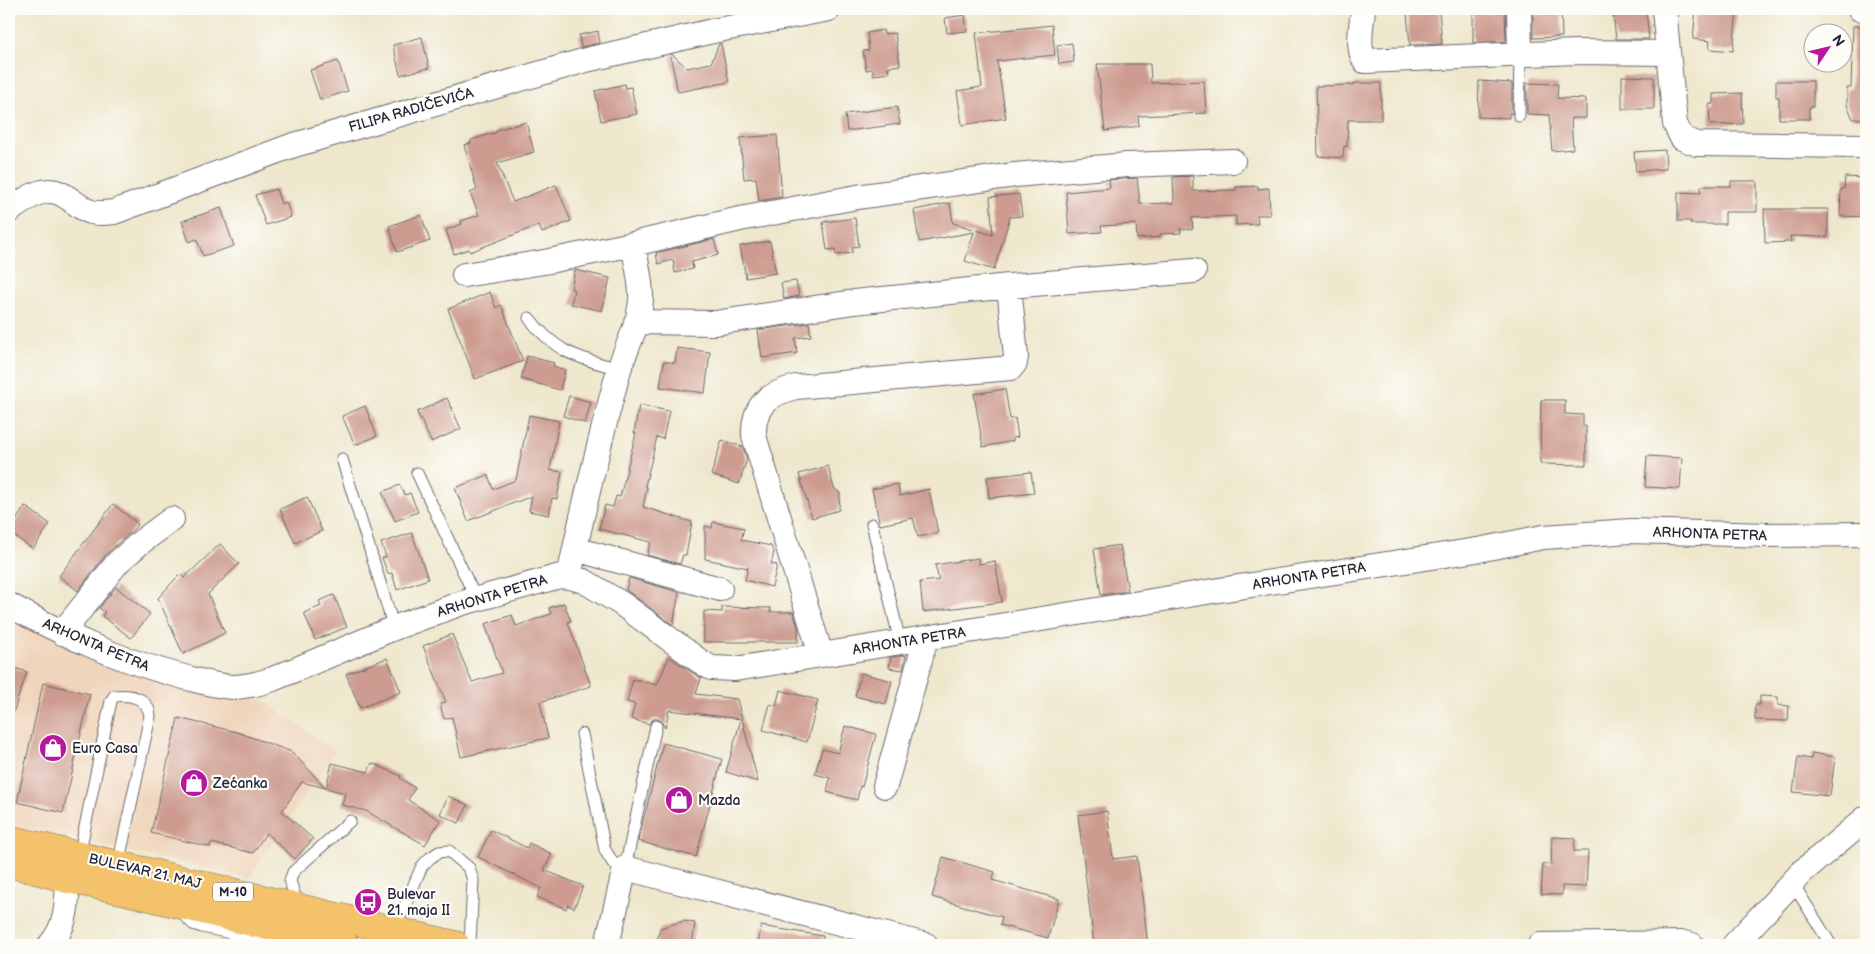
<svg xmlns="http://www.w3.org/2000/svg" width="1875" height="954" viewBox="0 0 1875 954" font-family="'Balsamiq Sans',sans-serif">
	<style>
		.built { fill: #f0d5bc }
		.building { fill: #cd9b8f }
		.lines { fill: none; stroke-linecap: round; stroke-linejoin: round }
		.lane-casing { stroke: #69676e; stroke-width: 13 }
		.street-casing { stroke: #69676e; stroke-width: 26 }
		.primary-casing { stroke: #69676e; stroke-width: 29 }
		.lane { stroke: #fff; stroke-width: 11 }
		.street { stroke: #fff; stroke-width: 24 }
		.primary { stroke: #f3c26a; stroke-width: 28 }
		.labels { text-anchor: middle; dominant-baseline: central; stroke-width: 4.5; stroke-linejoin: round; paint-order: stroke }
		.shield { fill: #fdfcf7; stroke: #646373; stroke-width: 1 }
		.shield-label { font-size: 12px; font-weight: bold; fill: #22223b }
		.street-label { font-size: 14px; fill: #22223b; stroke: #fdfcf7 }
		.poi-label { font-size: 14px; fill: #22223b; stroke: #fdfcf7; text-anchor: start }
	</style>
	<rect width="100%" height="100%" fill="#fdfcf7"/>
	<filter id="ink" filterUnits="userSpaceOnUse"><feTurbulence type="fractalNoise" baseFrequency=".02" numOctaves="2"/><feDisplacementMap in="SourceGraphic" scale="10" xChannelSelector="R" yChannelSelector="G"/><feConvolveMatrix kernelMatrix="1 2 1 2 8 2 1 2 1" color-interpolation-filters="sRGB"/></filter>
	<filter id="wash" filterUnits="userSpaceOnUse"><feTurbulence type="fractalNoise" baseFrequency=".0096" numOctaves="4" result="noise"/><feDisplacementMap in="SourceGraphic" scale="20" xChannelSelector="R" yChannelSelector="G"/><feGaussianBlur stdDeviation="1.12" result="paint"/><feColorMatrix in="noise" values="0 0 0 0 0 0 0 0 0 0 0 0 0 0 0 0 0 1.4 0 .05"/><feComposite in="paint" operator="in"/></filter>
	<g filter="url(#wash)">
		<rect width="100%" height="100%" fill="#eee7cc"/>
		<!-- built -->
		<path class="built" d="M9 615 110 666 205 694 263 700 335 751 249 878 9 825Z"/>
		<g id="blocks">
			<!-- building -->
			<path class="building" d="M1533 9H1561L1562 37 1533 38Z
				M1696 9H1737L1733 51 1709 49 1710 41 1693 39Z
				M1439 10 1442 44 1410 45 1407 13Z
				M1646 10 1649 39H1616L1613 14Z
				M1505 12 1506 41 1473 43V13Z
				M965 15 967 31 947 33 945 18Z
				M1052 25 1055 55 997 61 1006 118 962 125 957 91 982 87 976 33Z
				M1853 26H1866V119H1853L1847 105V88H1851Z
				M883 30 884 34 895 33 900 65 888 67 889 73 873 75V69L866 70 863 51 869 50 867 33Z
				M598 31 600 43 581 47 579 35Z
				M422 37 429 68 400 75 393 45Z
				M1072 43 1074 62 1059 64 1057 45Z
				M719 44H721L729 82 678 92 670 55 672 54 687 68 711 63Z
				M338 61 348 91 320 100 310 70Z
				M1097 64H1150L1151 83 1204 81 1206 113 1138 116 1139 126 1105 131Z
				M1622 76 1654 77V109H1622Z
				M1479 81 1512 83V114L1509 113V118L1478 117Z
				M1776 81H1813V107H1809V119H1779V97H1776Z
				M1354 83H1381V120H1348L1347 147 1344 146 1343 158 1318 156 1316 86 1354 85Z
				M1527 83 1558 84 1557 98 1586 99V118H1571L1573 149 1552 151 1549 115 1527 114Z
				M625 84 626 88 631 87 637 114 601 121 595 91Z
				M1742 93 1743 124 1710 125 1709 104H1713V94Z
				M897 107 900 124 847 131 845 114Z
				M526 122 534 152 497 163 513 202 556 185 571 221 542 233 539 225 470 252 469 249 454 254 446 230 462 224 461 221 479 215 470 193 477 190 464 145 471 143V140L497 132 496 130Z
				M777 135 782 197 759 201 756 178 744 179 740 138Z
				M1665 150 1666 169 1636 171 1634 152Z
				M1193 176V191L1236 190V187L1258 186V189L1269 188 1270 215H1257L1258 224 1236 225V216L1192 218 1193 229H1180L1181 233 1160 234V237L1137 239 1136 224 1101 226 1102 232 1069 234 1066 192 1110 188 1109 180 1137 178 1140 204 1174 203 1173 177Z
				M1845 177 1865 178 1864 217 1840 216 1841 189H1844Z
				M1731 181H1757V212H1725V224H1691V221H1678V192L1701 193V186H1731Z
				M276 189 281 204 286 202 291 217 266 225 255 195Z
				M1019 194 1022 216 1010 217 994 270 965 261 974 232 919 242 914 210 950 203 953 223 993 235 990 197Z
				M221 208 234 246 203 256 197 239 189 242 182 221Z
				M1764 209H1828V237L1790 236 1791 242 1765 243Z
				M421 215 430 241 397 252 389 226Z
				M855 218 859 246 852 247V253L836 255 835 249 827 250 823 222Z
				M714 239 718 255 692 262 693 269 675 273 673 260 658 264 656 253Z
				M770 241 776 273 746 278 740 246Z
				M575 270 610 278 602 311 571 304 574 290 571 289Z
				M796 281 799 296 784 299 781 283Z
				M490 292 496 308 501 305 523 361 475 379 448 309Z
				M809 323 811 336 795 338 797 353 762 358 758 330Z
				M677 348 710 352 705 393 660 387 664 361 675 363Z
				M527 356 554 363 553 366 565 370 560 390 521 379Z
				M1005 389 1010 419 1015 418 1018 437 1013 438V441L983 447 974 394Z
				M569 396 591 402 585 423 563 416Z
				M447 398 461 429 431 442 417 412Z
				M1541 400H1565V414L1583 415V426H1586V465L1540 464Z
				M639 405 669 411 663 439 657 437 645 486 647 487 643 507 692 522 686 555H683L680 564 647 555 651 542 599 529 605 505 613 507 616 496 620 497 636 433H634Z
				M365 406 377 436 355 445 342 416Z
				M529 415 559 421 550 470 562 472 557 499 552 498 549 515 529 511 532 496 468 521 455 488 488 475 493 489 516 480Z
				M722 440 743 447 747 459 739 484 711 475Z
				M1647 456 1682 458 1680 489 1645 487Z
				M828 466 834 488 840 493 839 510 812 518 799 474Z
				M1031 472 1034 493 989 498 987 477Z
				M898 484 900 496 929 489 938 533 918 537 913 518 880 525 872 489Z
				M400 485 405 495 410 493 418 512 395 521 382 492Z
				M307 497 322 531 295 543 280 509Z
				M113 504 138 524 132 531 107 553 78 591 59 576Z
				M25 506 50 524 33 549 9 532Z
				M713 522 744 528 741 540 771 546 774 552 771 564 777 565 772 587 745 580 748 568 705 559V526L712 528Z
				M412 533 428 579 397 590 392 573 388 574 382 558 386 557 381 543Z
				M220 544 239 564 208 594 225 633 183 654 158 598 180 574 184 578Z
				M1120 545 1128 591 1101 595 1094 549Z
				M978 558 979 564 995 561 1002 602 923 612 920 582 939 580 935 565Z
				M629 578 679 592 673 625 626 590Z
				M116 587 150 614 131 638 102 616 105 612 99 608Z
				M334 595 347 627 315 640 304 613 321 606 319 601Z
				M564 603 571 621 568 622 591 686 540 702 548 738 461 757 452 717 444 719 440 704 446 702 423 646 452 634 472 682 502 673 485 624 512 615 516 626 551 614 549 608Z
				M722 607 771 608 770 612H793L798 627V642H704V611L722 612Z
				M906 655 903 670 889 668 891 657Z
				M669 657 701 678 696 694 737 699 758 782 726 772 741 719 669 710 665 728 661 721 658 719H653L649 724 631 719 635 704 627 702 633 679 657 685Z
				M387 658 401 692 360 708 346 674Z
				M9 666 27 672 11 719 9 718Z
				M861 673 892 681 886 704 855 696Z
				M43 683 90 694 63 813 17 802Z
				M780 690 818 700 807 742 763 730 770 704 776 706Z
				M1760 696 1778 697V705L1789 706 1788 721 1755 720V705H1760Z
				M178 718 237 732 292 752 326 788 332 763 368 772 372 763 401 776 400 778 415 788 408 800 440 820 425 845 366 811 342 805 345 793 302 782 282 811 313 839 295 859 266 833 253 853 211 843 210 847 151 833Z
				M845 726 876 734 862 787 860 786 857 800 827 792 830 778 815 774 822 749 838 753Z
				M663 743 722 759 696 857 638 841Z
				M1812 753 1835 757 1830 796 1793 792 1798 757 1811 759Z
				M448 796 468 805 459 823 440 814Z
				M1107 811 1113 859 1137 856 1148 945H1094L1078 815Z
				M491 830 527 848 529 843 552 854 544 870 583 886 574 908 567 905 566 909 537 897 541 888 478 857Z
				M1552 837 1575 838 1574 851H1588L1586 887 1562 886V895L1541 894 1543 864 1551 865Z
				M943 857 995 872 992 880 1059 899 1048 938 1000 925 1002 917 932 897Z
				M684 921 695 923 692 945H656L660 928Z
				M761 926 823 936 822 945H758Z"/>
		</g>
	</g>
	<g filter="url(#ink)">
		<use href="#blocks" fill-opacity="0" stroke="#69676e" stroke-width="1"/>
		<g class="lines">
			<defs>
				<path id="lane" d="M1519 116 1520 54
					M529 318C557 354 577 357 619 369
					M342 459 394 628
					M417 473 476 599
					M872 524 900 642
					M582 734 605 850 613 863 625 868 656 726
					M79 856 111 701 114 696C130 694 148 697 150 716L118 865
					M1792 882 1831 945
					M298 905 290 881 293 872 350 821
					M180 911 193 924 202 927 287 945
					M394 931 422 866 430 858 439 852 449 851 469 868 473 880 470 945"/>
				<path id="street" d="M1363 9C1362 24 1356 48 1365 61L1576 52 1668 53
					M1519 9 1520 54
					M1664 9 1675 124 1682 138 1697 144 1866 146
					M1860 9H1866
					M9 211C19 204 30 195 42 192 63 186 74 207 91 212 99 214 105 213 114 212L291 146 586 60 713 31 829 9
					M464 275 544 262 633 244 740 219 857 197 1015 175 1127 165 1233 161
					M636 322 715 323 854 302 1009 286 1194 271
					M575 549 720 589
					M569 577C583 508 600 440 618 373 625 349 639 326 641 300 642 282 636 262 633 244
					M9 605C66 636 121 661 184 677 200 681 219 687 236 687 249 686 261 683 273 679L394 628 459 604 560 576 569 577 584 581 622 604 698 660 711 668 735 669 1213 591 1483 549 1543 537 1631 531 1767 535 1866 534
					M62 633 118 562 141 542 172 519
					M821 655 754 436C753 405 768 394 796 387L1011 368 1015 363 1016 356 1009 286
					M885 786 926 638
					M50 945C67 926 67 904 68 879
					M607 945 625 868 926 945
					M1540 945 1684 943 1692 945
					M1734 945 1803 871 1866 818"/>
				<path id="primary" d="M9 839 456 945
					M9 863 68 879 121 890 345 945"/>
			</defs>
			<!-- lane casing -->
			<use href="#lane" class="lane-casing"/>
			<!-- street casing -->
			<use href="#street" class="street-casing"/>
			<!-- primary casing -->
			<use href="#primary" class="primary-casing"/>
			<!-- lane -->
			<use href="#lane" class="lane"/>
			<!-- street -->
			<use href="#street" class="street"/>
			<!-- primary -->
			<use href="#primary" class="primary"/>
		</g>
	</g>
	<!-- icons -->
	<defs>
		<symbol id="shop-disc" viewBox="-11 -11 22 22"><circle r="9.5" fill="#b5179e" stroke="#fdfcf7"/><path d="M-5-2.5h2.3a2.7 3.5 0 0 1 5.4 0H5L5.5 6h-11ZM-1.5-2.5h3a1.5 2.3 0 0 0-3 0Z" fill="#fff"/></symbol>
		<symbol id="bus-disc" viewBox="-11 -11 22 22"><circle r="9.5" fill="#b5179e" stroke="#fdfcf7"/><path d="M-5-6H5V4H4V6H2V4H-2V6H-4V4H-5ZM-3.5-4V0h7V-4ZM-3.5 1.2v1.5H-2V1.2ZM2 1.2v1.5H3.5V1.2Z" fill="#fff"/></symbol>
	</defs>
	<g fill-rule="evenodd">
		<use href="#shop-disc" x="37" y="732" width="32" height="32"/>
		<use href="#shop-disc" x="178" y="767" width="32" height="32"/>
		<use href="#shop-disc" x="663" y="784" width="32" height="32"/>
		<use href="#bus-disc" x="352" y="886" width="32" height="32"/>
	</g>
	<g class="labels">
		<!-- shield labels -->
		<rect class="shield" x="213" y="882.5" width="40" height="19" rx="4"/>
		<g class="shield-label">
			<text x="233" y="892">M-10</text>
		</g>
		<!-- street labels -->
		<g class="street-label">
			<text transform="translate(411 110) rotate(-16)">FILIPA RADIČEVIĆA</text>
			<text transform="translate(1710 534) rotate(2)">ARHONTA PETRA</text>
			<text transform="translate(1309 576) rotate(-9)">ARHONTA PETRA</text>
			<text transform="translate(492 596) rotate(-17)">ARHONTA PETRA</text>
			<text transform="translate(909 641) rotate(-9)">ARHONTA PETRA</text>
			<text transform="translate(96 645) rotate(23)">ARHONTA PETRA</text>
			<text transform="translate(145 871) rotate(13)">BULEVAR 21. MAJ</text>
		</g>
		<!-- poi labels -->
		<g class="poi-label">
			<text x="72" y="748">Euro Casa</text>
			<text x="213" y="783">Zećanka</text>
			<text x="698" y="800">Mazda</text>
			<text x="387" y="894">Bulevar<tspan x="387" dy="16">21. maja II</tspan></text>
		</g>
	</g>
	<!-- margin -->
	<rect width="1875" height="954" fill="none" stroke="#fdfcf7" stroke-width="30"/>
	<!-- north arrow -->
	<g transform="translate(1828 48) rotate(55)"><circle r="24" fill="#fdfcf7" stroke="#a5a5ac"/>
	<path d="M0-4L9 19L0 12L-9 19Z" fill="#b5179e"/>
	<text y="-8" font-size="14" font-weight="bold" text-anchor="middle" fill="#22223b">N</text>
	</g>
</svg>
